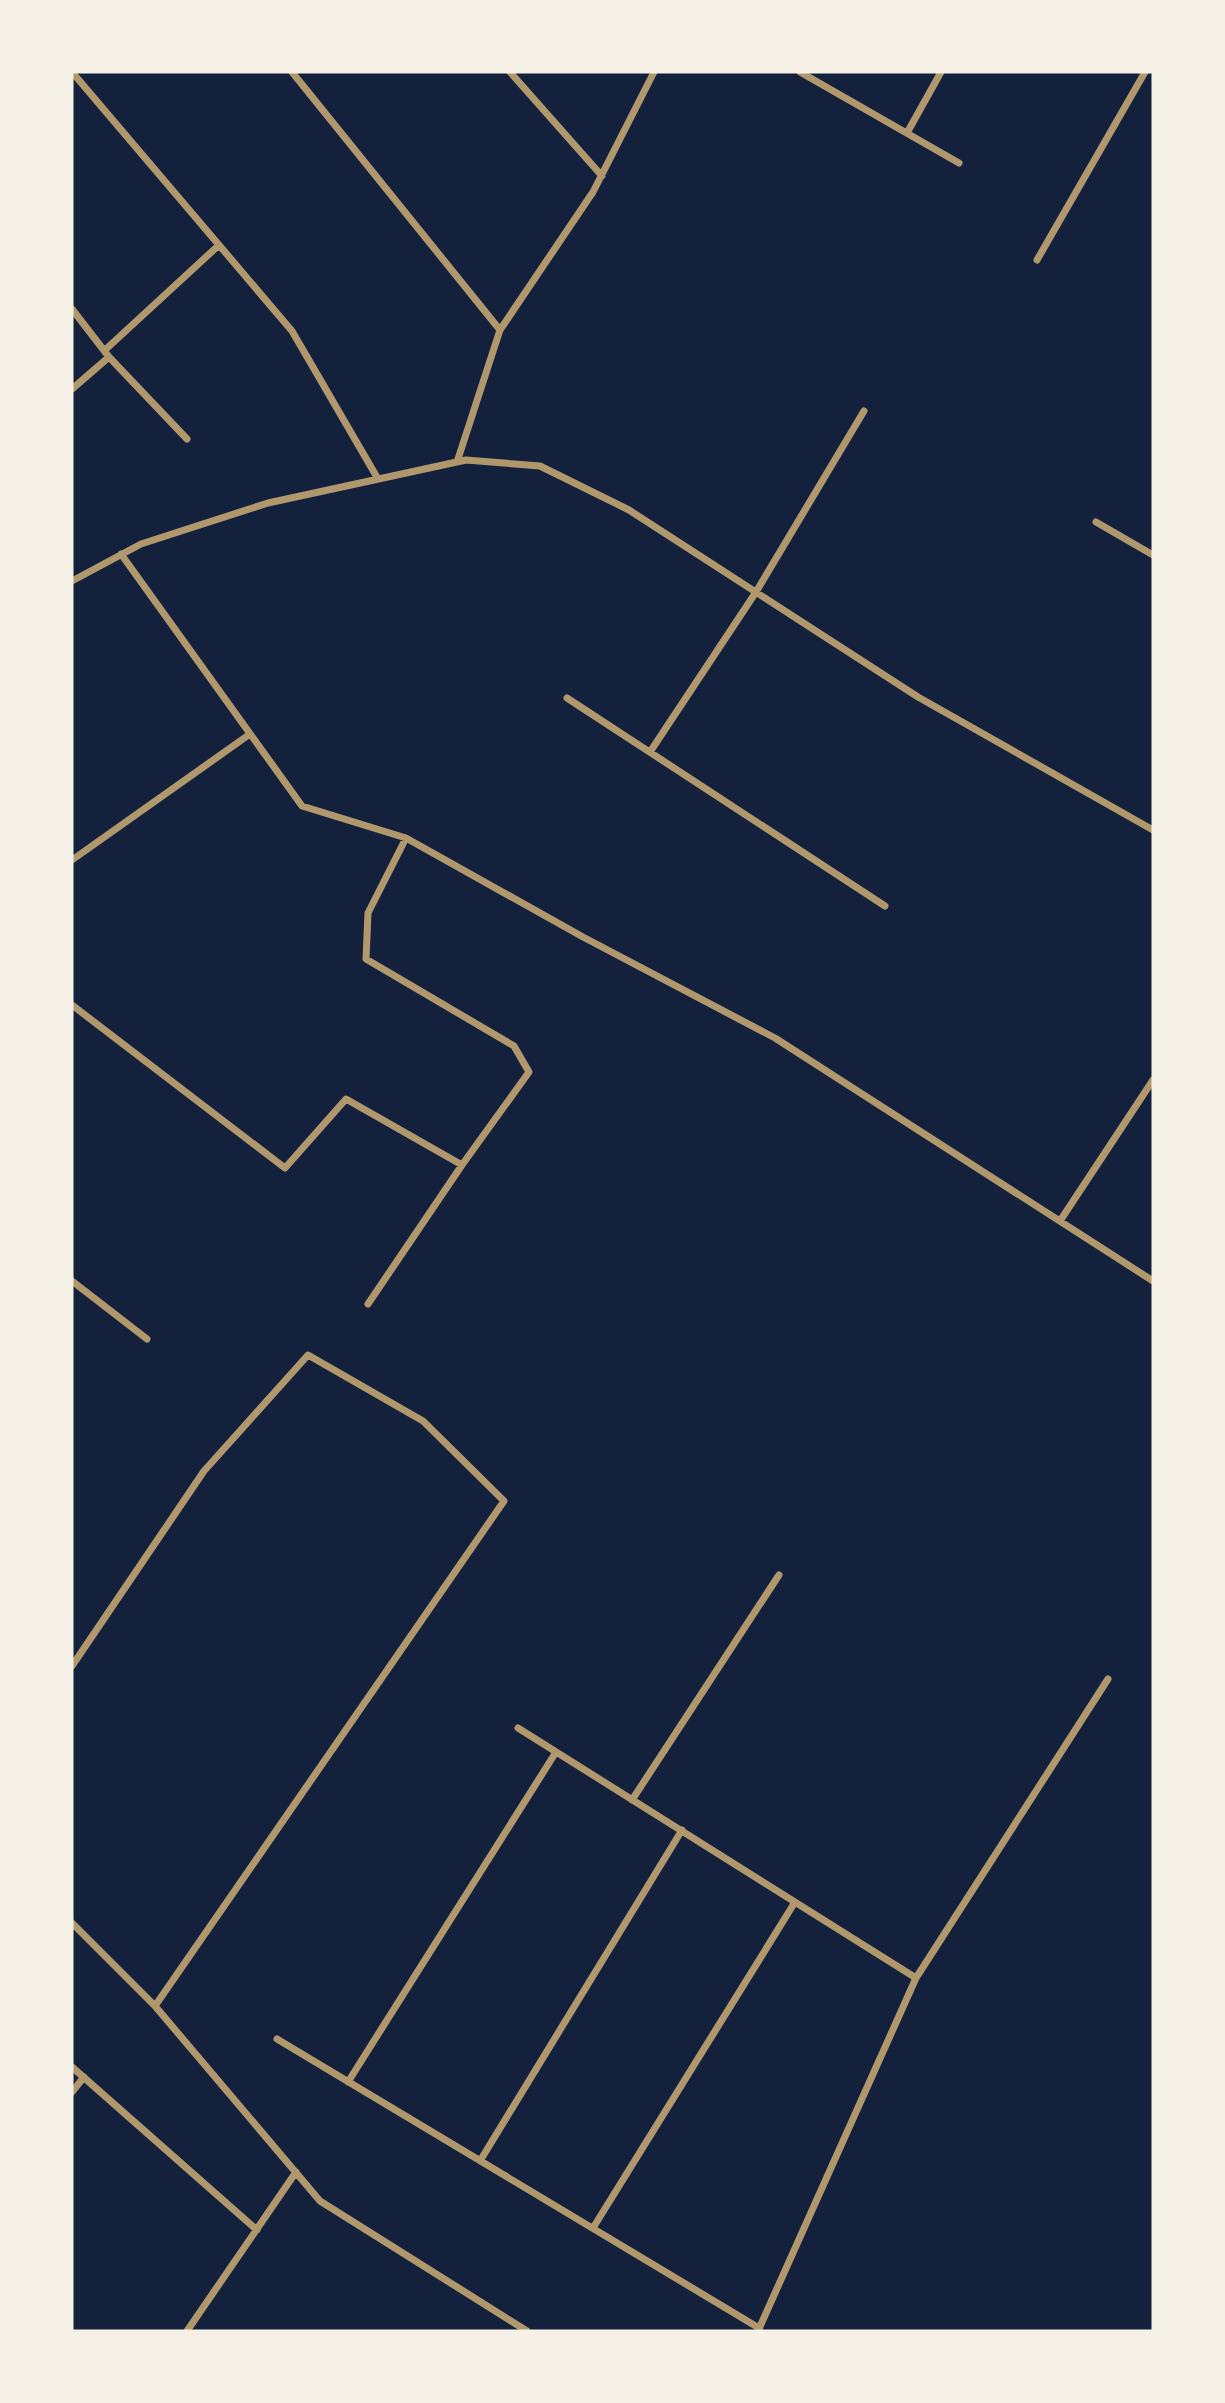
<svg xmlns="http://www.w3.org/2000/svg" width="1225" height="2403" viewBox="0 0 1225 2403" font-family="'Nunito Sans',sans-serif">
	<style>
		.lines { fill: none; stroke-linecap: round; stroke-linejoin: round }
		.minor { stroke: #b1986c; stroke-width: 7 }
	</style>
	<rect width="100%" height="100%" fill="#14213d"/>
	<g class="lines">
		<!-- minor -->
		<path class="minor" d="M72 72 219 245
			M292 72 500 330
			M510 72 602 176
			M800 72 959 163
			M907 133 941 72
			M1037 260 1145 72
			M72 309 109 357 187 439
			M105 350 219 245 292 331 378 479
			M72 389 109 357
			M457 462 500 330 593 192 654 72
			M1096 522 1153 555
			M121 554 302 806 406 838 583 937 775 1038 1153 1281
			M72 581 141 544 268 503 466 460 540 466 629 510 918 697 1153 830
			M567 698 885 906
			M650 752 756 592 864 411
			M72 860 250 734
			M72 1005 285 1168 346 1099 462 1165 529 1072 514 1046 366 959 368 913 406 838
			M1060 1221 1153 1080
			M72 1281 147 1339
			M368 1304 462 1165
			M72 1666 204 1471 308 1355 423 1421 504 1501 155 2006
			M518 1728 916 1978 758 2331
			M632 1800 779 1575
			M72 1923 155 2006 320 2201 527 2331
			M916 1978 1108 1679
			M277 2039 759 2328
			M72 2067 257 2230
			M348 2082 556 1752
			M72 2092 84 2077
			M480 2161 682 1830
			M593 2228 795 1902
			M187 2331 296 2172"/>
	</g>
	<!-- border -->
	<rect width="1225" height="2403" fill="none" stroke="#f6f1e7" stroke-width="147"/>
</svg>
